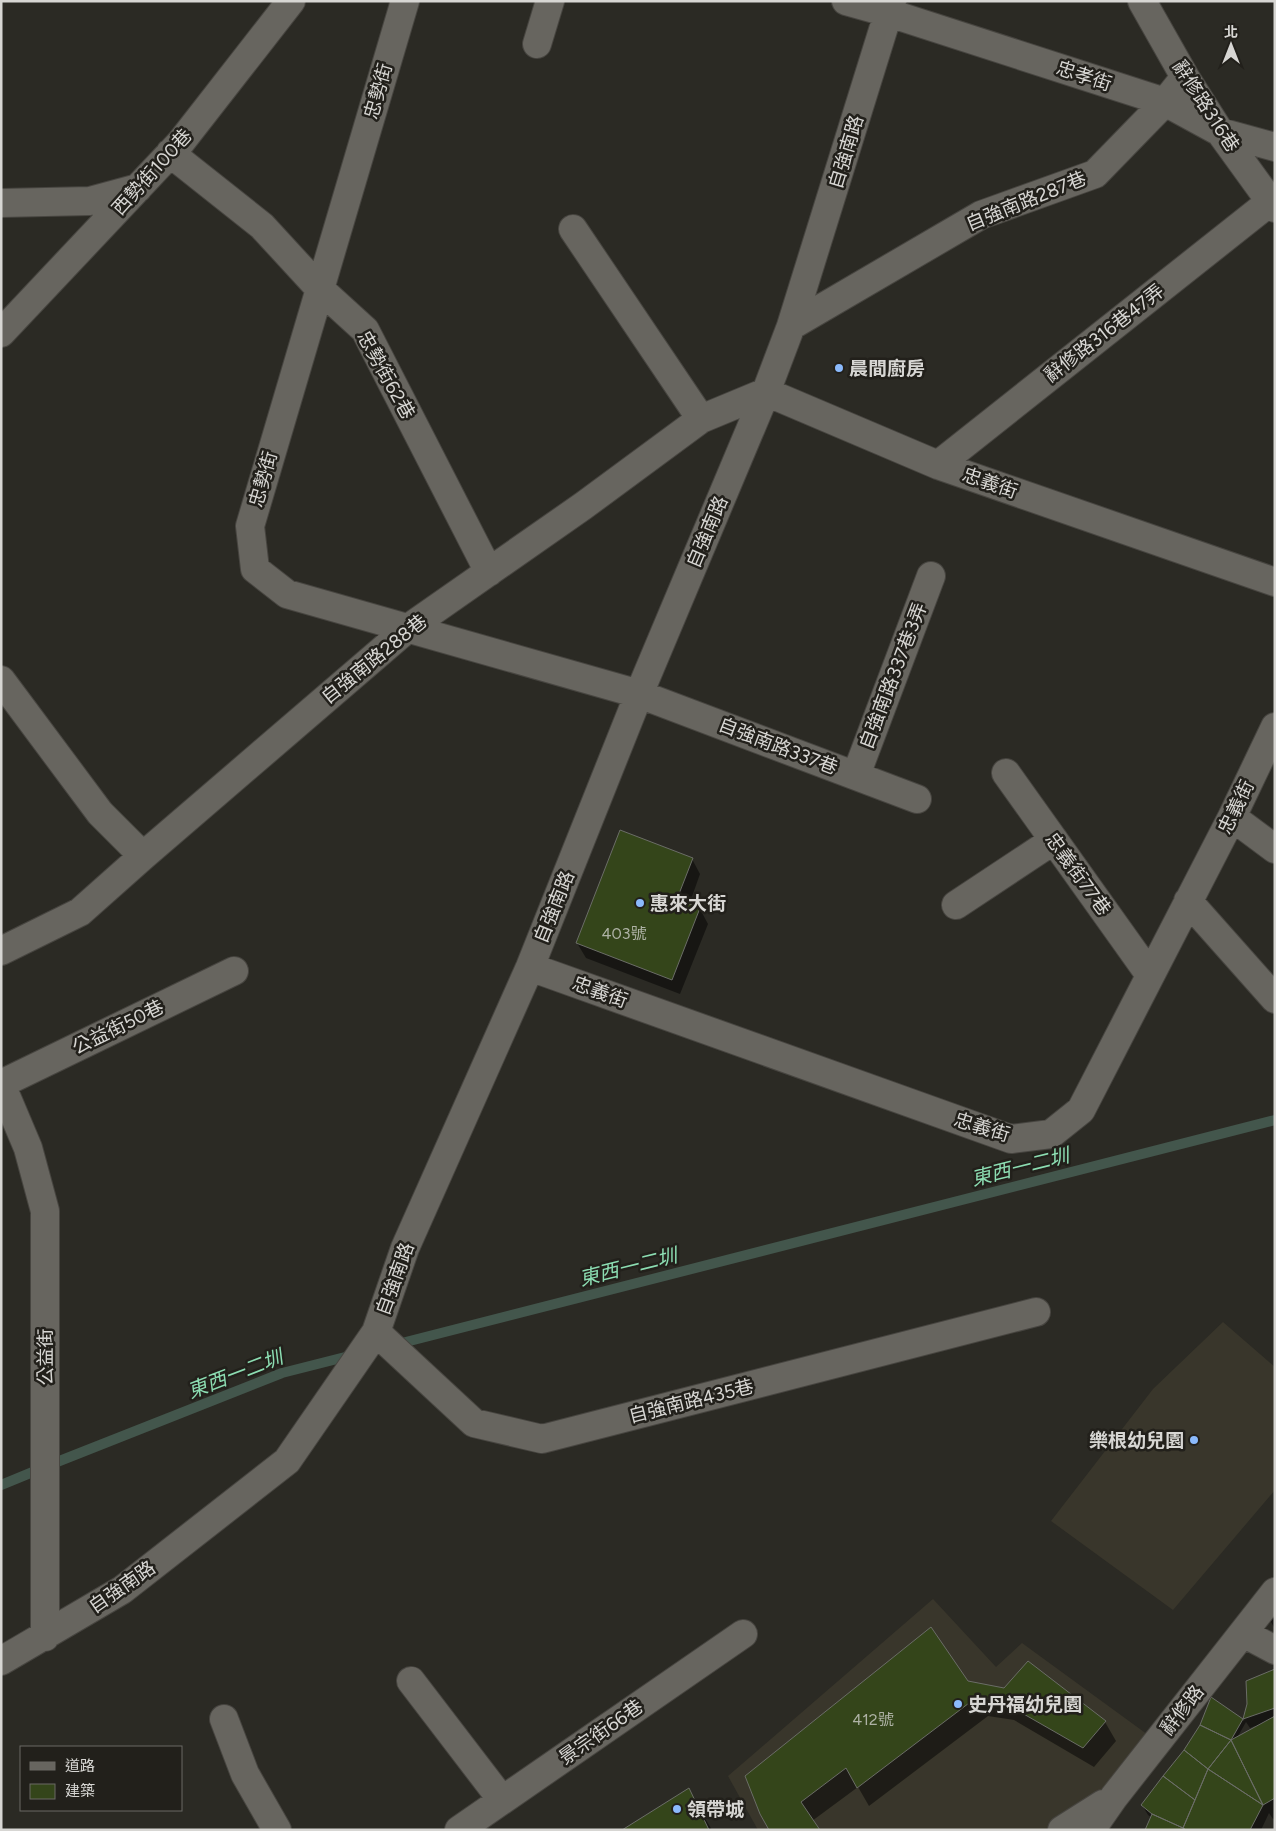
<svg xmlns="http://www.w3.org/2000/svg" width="1276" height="1831" viewBox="0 0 1276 1831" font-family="Figtree,'Noto Sans TC',sans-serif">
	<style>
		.built { fill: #39362b }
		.shadow { fill: #0007; fill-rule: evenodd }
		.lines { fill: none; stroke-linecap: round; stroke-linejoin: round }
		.stream { stroke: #43564c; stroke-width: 10 }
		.building { fill: #34451a; stroke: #6b6d67 }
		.minor-casing { stroke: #474540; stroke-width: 30 }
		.minor { stroke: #67655f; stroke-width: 28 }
		.poi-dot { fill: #8bbafc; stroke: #22201b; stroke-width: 2 }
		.labels { text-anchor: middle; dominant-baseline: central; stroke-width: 5; stroke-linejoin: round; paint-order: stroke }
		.number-label { font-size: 16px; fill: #aeb2a5 }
		.street-label { font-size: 19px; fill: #d7d6d3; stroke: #22201b }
		.poi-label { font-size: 19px; font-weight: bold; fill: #d7d6d3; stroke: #22201b; text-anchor: start }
		.water-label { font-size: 20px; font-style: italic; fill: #8cddb2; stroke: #22201b }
	</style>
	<rect width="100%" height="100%" fill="#2b2a24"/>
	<!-- built -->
	<path class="built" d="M1223 1322 1275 1367V1490L1173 1610 1051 1521 1153 1389Z
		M933 1599 996 1667 1022 1643 1155 1740 1096 1801 1053 1830H758L728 1776Z"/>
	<!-- shadow -->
	<path class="shadow" d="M692 859 700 874 689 905 700 909 708 924 680 994 586 958 577 943Z
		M1275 1604V1629L1267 1615Z
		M1028 1662 1105 1722 1116 1741 1094 1767 1014 1720 988 1716 869 1806 858 1787 812 1821 761 1814 968 1682 1004 1689Z
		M1275 1670V1818L1273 1819 1269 1813 1261 1830H1146L1152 1818 1148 1815 1142 1805 1185 1750 1201 1725 1211 1699 1244 1721 1248 1705ZM1246 1722 1250 1728 1255 1726 1256 1727 1237 1738Z
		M688 1790 712 1830H625Z"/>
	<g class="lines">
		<!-- stream -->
		<path class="stream" d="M394 1345 1275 1120
			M1 1485 57 1462 282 1373 353 1355"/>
	</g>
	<!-- building -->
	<path class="building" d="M620 830 693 858 677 899 700 908 672 980 576 943Z
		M931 1627 968 1681 1004 1688 1028 1661 1106 1721 1083 1748 1001 1701 977 1697 857 1788 846 1768 801 1802 820 1830H769L760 1814 745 1776Z
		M1275 1669V1708L1243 1719 1247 1704 1246 1681Z
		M1211 1697 1243 1719 1231 1740 1200 1725Z
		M1275 1716V1798L1263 1805 1231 1740Z
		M1200 1725 1231 1740 1208 1769 1184 1750Z
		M1231 1740 1253 1785 1263 1805 1208 1769Z
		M1184 1750 1208 1769 1195 1800 1163 1776Z
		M1208 1769 1263 1805 1250 1830H1186L1183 1828Z
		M1163 1776 1195 1800 1183 1828 1152 1814 1141 1805Z
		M689 1788 709 1830H622Z
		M1152 1814 1183 1828 1186 1830H1145Z"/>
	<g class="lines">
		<defs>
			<path id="minor" d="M405 1 250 526 255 569 287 594 639 694 917 799
				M846 1 889 13 1165 102 1220 132 1275 147
				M1142 1 1185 77 1220 132 1275 208
				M537 44 550 1
				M170 153 262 226 320 289 365 330 489 572
				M1 203 90 201 138 188
				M573 229 701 419
				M791 326 981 215 1095 174 1165 102 1185 77
				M1 333 181 142 291 1
				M938 465 1270 202
				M1 680 100 813 143 856
				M1006 773 1150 975
				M856 775 931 576
				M1232 817 1275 849
				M1188 901 1275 999
				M956 905 1054 840
				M1 951 80 912 143 856 407 629 583 506 701 419 766 392 938 465 1275 582
				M530 967 1011 1139 1051 1134 1081 1110 1232 817 1275 727
				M1 1084 28 1148 45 1211V1637
				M1 1084 234 971
				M376 1332 474 1423 542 1439 1036 1312
				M1243 1633 1275 1650
				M1 1661 122 1590 287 1461 376 1332 405 1248 530 967 639 694 766 392 791 326 892 1
				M411 1681 502 1800
				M224 1719 245 1774 277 1830
				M459 1830 743 1634
				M1062 1830 1103 1804
				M1091 1830 1114 1797 1275 1592"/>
		</defs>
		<!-- minor casing -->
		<use href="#minor" class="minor-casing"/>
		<!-- minor -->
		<use href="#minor" class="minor"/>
	</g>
	<!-- markers -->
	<g class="poi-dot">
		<circle cx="839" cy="368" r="5"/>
		<circle cx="640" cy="903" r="5"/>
		<circle cx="1194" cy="1440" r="5"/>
		<circle cx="958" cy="1704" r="5"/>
		<circle cx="677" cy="1809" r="5"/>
	</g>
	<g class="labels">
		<!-- number labels -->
		<g class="number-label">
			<text x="624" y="933">403號</text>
			<text x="873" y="1719">412號</text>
		</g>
		<!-- street labels -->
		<g class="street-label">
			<text transform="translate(1084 76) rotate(18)">忠孝街</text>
			<text transform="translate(378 91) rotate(-74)">忠勢街</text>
			<text transform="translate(1206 106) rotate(57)">辭修路316巷</text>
			<text transform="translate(846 152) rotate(-73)">自強南路</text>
			<text transform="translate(152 172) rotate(-48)">西勢街100巷</text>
			<text transform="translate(1026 201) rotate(-22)">自強南路287巷</text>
			<text transform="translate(1104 333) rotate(-38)">辭修路316巷47弄</text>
			<text transform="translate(386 375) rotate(61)">忠勢街62巷</text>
			<text transform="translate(263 479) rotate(-74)">忠勢街</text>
			<text transform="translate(990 483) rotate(19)">忠義街</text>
			<text transform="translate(707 532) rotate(-67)">自強南路</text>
			<text transform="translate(374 659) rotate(-39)">自強南路288巷</text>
			<text transform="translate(893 676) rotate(-69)">自強南路337巷3弄</text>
			<text transform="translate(778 746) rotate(21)">自強南路337巷</text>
			<text transform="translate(1236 807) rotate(-64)">忠義街</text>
			<text transform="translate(1078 874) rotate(54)">忠義街77巷</text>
			<text transform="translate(554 907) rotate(-68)">自強南路</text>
			<text transform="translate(600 992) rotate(20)">忠義街</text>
			<text transform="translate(118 1027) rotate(-26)">公益街50巷</text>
			<text transform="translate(982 1127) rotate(17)">忠義街</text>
			<text transform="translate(395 1279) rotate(-70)">自強南路</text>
			<text transform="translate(45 1357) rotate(-90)">公益街</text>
			<text transform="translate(691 1401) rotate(-14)">自強南路435巷</text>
			<text transform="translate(122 1587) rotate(-35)">自強南路</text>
			<text transform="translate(1182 1710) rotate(-52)">辭修路</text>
			<text transform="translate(601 1732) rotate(-35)">景宗街66巷</text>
		</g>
		<!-- poi labels -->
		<g class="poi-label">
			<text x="849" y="368">晨間廚房</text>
			<text x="650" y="903">惠來大街</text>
			<text x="1184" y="1440" text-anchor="end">樂根幼兒園</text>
			<text x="968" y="1704">史丹福幼兒園</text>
			<text x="687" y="1809">領帶城</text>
		</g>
		<!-- water labels -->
		<g class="water-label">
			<text transform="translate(1020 1167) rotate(-14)">東西一二圳</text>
			<text transform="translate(628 1267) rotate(-14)">東西一二圳</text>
			<text transform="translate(235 1374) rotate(-21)">東西一二圳</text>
		</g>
	</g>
	<!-- border -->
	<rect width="1276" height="1831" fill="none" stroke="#d7d6d3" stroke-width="5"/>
	<!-- legend -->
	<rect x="20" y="1746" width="162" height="65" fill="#22201b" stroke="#6a6965"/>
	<rect x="30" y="1762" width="25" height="8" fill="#67655f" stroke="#6a6965"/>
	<text x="65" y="1771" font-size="15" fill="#d7d6d3">道路</text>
	<rect x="30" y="1784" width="25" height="15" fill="#34451a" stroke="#6a6965"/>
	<text x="65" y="1796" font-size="15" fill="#d7d6d3">建築</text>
	<!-- north arrow -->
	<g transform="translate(1231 45)" stroke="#22201b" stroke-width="4" paint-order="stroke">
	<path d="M0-4L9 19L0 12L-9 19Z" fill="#d7d6d3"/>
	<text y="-8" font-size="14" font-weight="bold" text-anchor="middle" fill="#d7d6d3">北</text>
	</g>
</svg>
